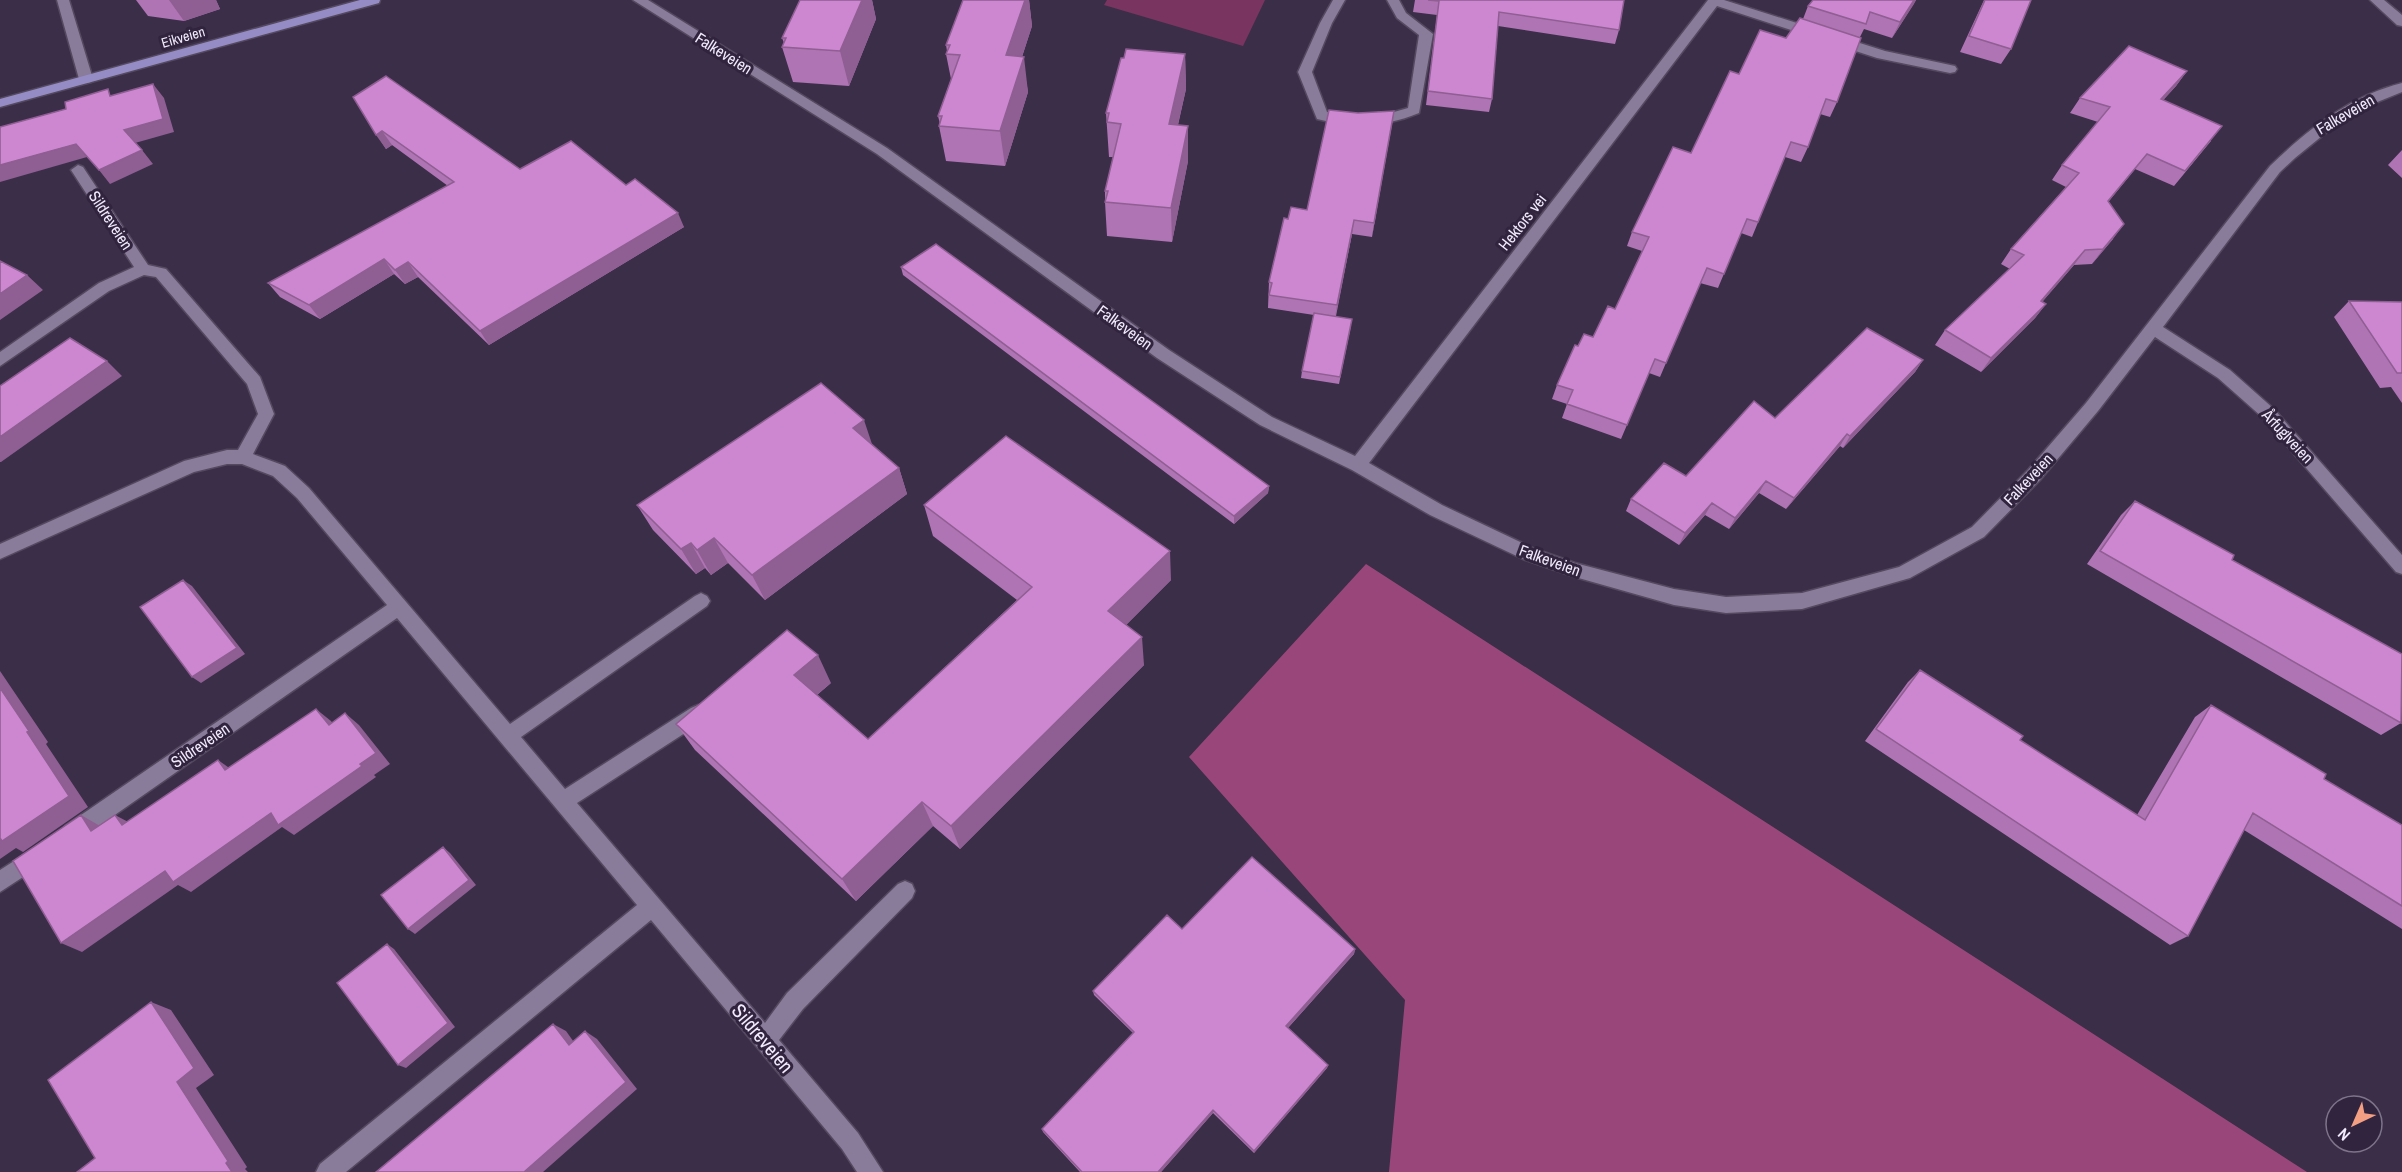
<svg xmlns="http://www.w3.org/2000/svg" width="2402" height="1172" viewBox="0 0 2402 1172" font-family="'Archivo Narrow',sans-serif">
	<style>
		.green { fill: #793460 }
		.forest { fill: #99477b }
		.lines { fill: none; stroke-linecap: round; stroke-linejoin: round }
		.minor-casing { stroke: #54495f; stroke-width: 3 }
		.major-casing { stroke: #54495f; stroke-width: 3 }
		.minor { fill: #897b9a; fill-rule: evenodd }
		.major { fill: #968cc5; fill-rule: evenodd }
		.wall { fill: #af74b3 }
		.shaded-wall { fill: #8f5e92 }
		.building { fill: #cc87d0; stroke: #8f5e92; stroke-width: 1.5 }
		.labels { text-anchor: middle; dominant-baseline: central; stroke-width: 6; stroke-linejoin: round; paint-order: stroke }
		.far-street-label { font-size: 14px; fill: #f2ebfc; stroke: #31243e }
		.street-label { font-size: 16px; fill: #f2ebfc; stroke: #31243e }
		.near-street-label { font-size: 20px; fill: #f2ebfc; stroke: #31243e }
	</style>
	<rect width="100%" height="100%" fill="#3b2e49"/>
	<!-- green -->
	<path class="green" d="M1107 0H1265L1243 46 1104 5Z"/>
	<!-- forest -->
	<path class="forest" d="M1366 564 2307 1172H1389L1405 1000 1189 757Z"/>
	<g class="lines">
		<defs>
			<path id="minor" d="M57 0H69L93 79 91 82 86 83 79 79Z
				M633 0H648L887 148 1169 350 1272 417 1355 456 1708 0H1724L1885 51 1955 66 1957 69 1955 72 1950 73 1877 58 1717 6 1369 463 1442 505 1535 549 1575 563 1674 589 1726 597 1802 593 1899 567 1972 527 2028 470 2086 403 2270 166C2308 129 2350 96 2402 83V92L2370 105 2338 123 2295 158 2280 172 2163 327 2230 370 2274 409 2402 555V574L2396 572 2262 417 2218 378 2155 337 2098 411 2040 480 1984 537 1910 578 1802 609 1726 613 1674 605 1575 577 1523 559 1430 515 1352 470 1260 425 1157 358 877 154Z
				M1333 0H1345L1332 23 1312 72 1327 112 1380 116 1408 108 1419 35 1397 18 1387 0H1399L1406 13 1433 34 1419 113C1386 127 1352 128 1317 119L1298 72 1320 23Z
				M2370 0H2384L2402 15V26L2397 25Z
				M78 165 83 167 148 265 166 269 260 377 274 414 253 454 285 466 309 488 510 724 695 596 701 593 707 596 710 601 707 606 521 737 565 789 691 708 698 705 705 708 708 714 705 720 577 803 765 1023 787 993 898 884 905 881 912 884 915 891 912 898 803 1009 779 1040 858 1133 883 1172H857L842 1149 651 920 346 1172H316L320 1164 637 905 397 618 79 840 72 843 65 840 62 833 65 826 387 605 297 498 273 476 242 464H227L194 472 0 559V544L184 461 227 450H238L258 414 247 384 156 277 144 275 109 291 0 366V352L99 283 134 267 71 170Z
				M39 845 46 848 49 855 46 862 0 892V870Z"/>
			<path id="major" d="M360 0H380L379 3 0 107V99Z"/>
		</defs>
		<!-- minor casing -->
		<use href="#minor" class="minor-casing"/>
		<!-- major casing -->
		<use href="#major" class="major-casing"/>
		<!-- minor -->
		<use href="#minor" class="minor"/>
		<!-- major -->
		<use href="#major" class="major"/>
	</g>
	<!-- wall -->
	<path class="wall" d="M136 0H216L220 9 184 21 148 16Z
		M800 0H872L876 19 849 86 793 82 782 47 784 43 782 38Z
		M963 0H1029L1032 26 1022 57 1028 92 1005 166 946 161 939 126 940 124 938 116 951 79 946 54 947 51 946 45Z
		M1415 0H1624L1619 30 1615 44 1498 26 1492 99 1489 112 1426 105 1437 15 1413 12Z
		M1813 0H1916L1892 38 1864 29 1860 37 1837 102 1830 117 1820 114 1808 147 1801 162 1785 157 1752 237 1741 233 1718 288 1700 283 1660 377 1649 373 1621 439 1562 418 1567 404 1552 399 1557 385 1578 346 1593 337 1615 309 1642 251 1627 246 1632 232 1691 153 1739 74 1786 38 1803 19 1808 6Z
		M1984 0H2030L2011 49 2001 64 1960 52Z
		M1185 54 1186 89 1178 125 1188 126V161L1172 242 1107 236 1105 202V191L1113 157H1109L1106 113Z
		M2187 71 2176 86 2163 100 2211 141 2174 186 2135 169 2108 202 2113 239 2092 264 2074 265 2042 302 2046 304 2035 318 1981 372 1935 345 1945 330 2010 269 2001 264 2011 249 2066 187 2052 180 2062 165 2098 122 2070 113 2080 98Z
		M353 97 520 169 626 185 684 227 489 345 418 277 405 284 394 274 320 319 280 297 268 283 448 186 392 145 386 149Z
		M1394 111 1372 237 1352 234 1336 316 1351 326 1339 384 1301 378 1302 371 1314 315 1268 308 1269 282 1288 219 1307 210 1358 113Z
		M2402 150V178L2388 165Z
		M901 267 1269 486 1268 493 1234 524 903 275Z
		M2349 301 2402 302V403L2391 387 2380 388 2334 317Z
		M1923 360 1915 372 1843 448 1840 446 1786 509 1759 493 1729 529 1705 515 1679 545 1626 511 1631 499 1686 476 1775 418Z
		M872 445 899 468 907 494 765 600 728 563 711 575 705 568 696 574 653 530 637 505Z
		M2135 501 2232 560 2401 723 2381 735 2087 564 2121 515Z
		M924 505 1171 580 1126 625 1144 665 960 849 933 826 856 901 695 750 676 724 831 683 817 695 868 739 1017 600 933 536Z
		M1920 670 2020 740 2137 815 2195 717 2211 705 2324 779 2402 825V929L2244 830 2188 936 2170 945 1865 741 1908 682Z
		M1182 929 1355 949 1354 954 1288 1028 1328 1065 1327 1068 1254 1153 1213 1113 1161 1172H1080L1043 1132 1042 1129 1133 1033 1094 995 1093 991Z"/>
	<!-- shaded-wall -->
	<path class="shaded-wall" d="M169 0H216L220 9 184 21Z
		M856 0H872L876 19 849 86 840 51Z
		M1025 0H1029L1032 26 1011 90 1006 55Z
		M1914 0H1916L1914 4 1892 38 1900 22Z
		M1185 54 1186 89 1170 159 1169 124Z
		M1024 57 1028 92 1005 166 1000 131Z
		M2187 71 2176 86 2150 115 2161 99Z
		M153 84 164 98 174 132 135 143 124 130Z
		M1394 111 1392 125 1372 237 1374 223Z
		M1188 126V161L1172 242 1171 208Z
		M382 131 392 145 386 149 376 135Z
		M76 144 87 157 0 182V165Z
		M142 150 153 164 110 184 99 170Z
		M2147 154 2135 169 2097 216 2108 201Z
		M678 213 684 227 489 345 480 331Z
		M1354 220 1352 234 1335 318 1337 305Z
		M2124 224 2113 239 2092 264 2103 249Z
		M2085 250 2074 265 2030 316 2041 301Z
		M384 259 394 274 320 319 309 305Z
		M408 262 418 277 405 284 395 270Z
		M27 275 43 290 0 320V294Z
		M2046 304 2035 318 1981 372 1991 358Z
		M1923 360 1915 372 1843 448 1850 436Z
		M107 361 122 376 1 462H0V437Z
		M864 420 873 447 853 428Z
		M1847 434 1840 446 1786 509 1794 498Z
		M899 468 907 494 765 600 752 575Z
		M1766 481 1759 493 1729 529 1735 518Z
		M1269 486 1268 493 1234 524V516Z
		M1712 503 1705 515 1679 545 1685 533Z
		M714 538 728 563 711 575 697 550Z
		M691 543 705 568 696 574 681 549Z
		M1170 551 1171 580 1111 640 1108 611Z
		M183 580 192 586 245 654 201 683 192 677Z
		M1142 637 1144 665 960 849 951 826Z
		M818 655 831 683 808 702 794 675Z
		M0 671 48 742 46 744 88 807 23 852 16 848 0 859V836L27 732 0 688Z
		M316 709 331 721 343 737 329 725Z
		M345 713 359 725 390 764 374 775 376 777 294 835 282 827 191 892 178 885 82 952 61 943 165 871 360 764Z
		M218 760 235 772 225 770Z
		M922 802 933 826 856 901 842 879Z
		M81 815 100 826 91 831Z
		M115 815 134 825H122Z
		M443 847 450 853 476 885 415 934 408 929Z
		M387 944 394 949 455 1027 406 1068 398 1065Z
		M1355 949 1354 954 1286 1030V1026Z
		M151 1002 171 1010 214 1075 196 1088 247 1167 245 1169 248 1172H232L177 1082Z
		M553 1024 566 1031 581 1052 569 1045Z
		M585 1031 597 1039 637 1089 543 1172H524Z
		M1328 1065 1327 1068 1254 1153V1151Z
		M1213 1110V1113L1161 1172H1158Z"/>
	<!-- building -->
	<path class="building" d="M800 0H862L840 51 782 47 786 38H782Z
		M963 0H1025L1006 55 1024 57 1000 131 939 126 942 116H938L960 55 946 54 950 45H946Z
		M1428 0H1624L1619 30 1499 12 1492 99 1428 91 1439 1Z
		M1813 0H1914L1900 22 1870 12 1866 24 1808 6Z
		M1985 0H2031L2011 49 1969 36Z
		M1800 18 1861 38 1837 102 1826 99 1808 147 1791 142 1758 222 1747 219 1724 274 1707 268 1666 363 1655 359 1627 425 1567 404 1573 390 1557 385 1575 345 1578 346 1584 334 1593 337 1608 306 1615 309 1649 237 1632 232 1673 147 1691 153 1730 71 1739 74 1760 30 1786 38Z
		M2129 46 2187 71 2161 99 2222 126 2185 171 2147 154 2108 201 2124 224 2103 249 2085 250 2041 301 2046 304 1991 358 1945 330 2024 255 2011 249 2079 173 2062 165 2110 107 2080 98Z
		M1126 49 1185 54 1169 124 1188 126 1171 208 1105 202 1108 191H1105L1121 124 1107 122 1109 113H1106L1121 58H1124Z
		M386 76 520 169 571 141 626 185 635 179 678 213 480 331 408 262 395 270 384 259 309 305 268 283 454 182 382 131 376 135 353 97Z
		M153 84 163 119 124 130 142 150 99 170 76 144 0 165V127L66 109 65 102 108 89 110 96Z
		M1329 110 1358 113 1394 111 1374 223 1354 220 1337 305 1269 295 1272 283 1269 282 1284 218 1288 219 1291 207 1307 210Z
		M936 244 1269 486 1234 516 901 267Z
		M0 261 27 275 0 294Z
		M2349 301 2402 302V373H2397Z
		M1314 313 1352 319 1340 377 1302 371Z
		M1867 328 1923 360 1850 436 1847 434 1794 498 1766 481 1735 518 1712 503 1685 533 1631 499 1664 463 1686 476 1754 401 1775 418Z
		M70 338 107 361 0 437V386Z
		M821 383 864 420 853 428 899 468 752 575 714 538 697 550 691 543 681 549 637 505Z
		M1006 436 1170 551 1108 611 1142 637 951 826 922 802 842 879 676 724 787 630 818 655 794 675 868 739 1032 587 924 505Z
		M2135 501 2234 555 2232 560 2402 654 2401 723 2100 551Z
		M183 580 237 648 192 677 140 607Z
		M1920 670 2023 736 2020 740 2145 820 2211 705 2326 774 2324 779 2402 825V906L2253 813 2188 936 1876 729Z
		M0 688 29 731 27 732 69 796 2 841 0 838Z
		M316 709 329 725 345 713 376 753 360 764 362 766 278 825 271 813 173 882 165 871 61 943 13 861 81 815 91 831 115 815 122 825 218 760 225 770Z
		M443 847 469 880 408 929 381 895Z
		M1252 857 1355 949 1286 1026 1328 1065 1254 1151 1213 1110 1158 1172H1082L1042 1129 1134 1032 1093 991 1167 915 1182 929Z
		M387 944 448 1023 398 1065 337 983Z
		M151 1002 194 1068 177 1082 228 1161 226 1163 232 1172H77L95 1158 48 1080Z
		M553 1024 569 1045 585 1031 626 1082 524 1172H376Z"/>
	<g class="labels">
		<!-- far-street labels -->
		<g class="far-street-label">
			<text transform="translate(183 37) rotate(-16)">Eikveien</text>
		</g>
		<!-- street labels -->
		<g class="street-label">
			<text transform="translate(724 53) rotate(32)">Falkeveien</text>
			<text transform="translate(2345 114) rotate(-30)">Falkeveien</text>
			<text transform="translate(111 220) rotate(57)">Sildreveien</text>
			<text transform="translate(1522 222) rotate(-52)">Hektors vei</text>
			<text transform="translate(1125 327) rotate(36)">Falkeveien</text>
			<text transform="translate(2288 436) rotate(47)">Årfuglveien</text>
			<text transform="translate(2028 479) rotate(-47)">Falkeveien</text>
			<text transform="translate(1550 560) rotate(20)">Falkeveien</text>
			<text transform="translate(200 745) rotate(-34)">Sildreveien</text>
		</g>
		<!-- near-street labels -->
		<g class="near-street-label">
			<text transform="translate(763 1038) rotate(50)">Sildreveien</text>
		</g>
	</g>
	<!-- north arrow -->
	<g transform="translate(2354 1124) rotate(224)"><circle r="28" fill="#31243e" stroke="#7e748a" stroke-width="1.5"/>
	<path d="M0-4.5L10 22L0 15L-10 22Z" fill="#f39f83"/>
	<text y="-9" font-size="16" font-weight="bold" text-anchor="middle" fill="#f2ebfc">N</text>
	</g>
</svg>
